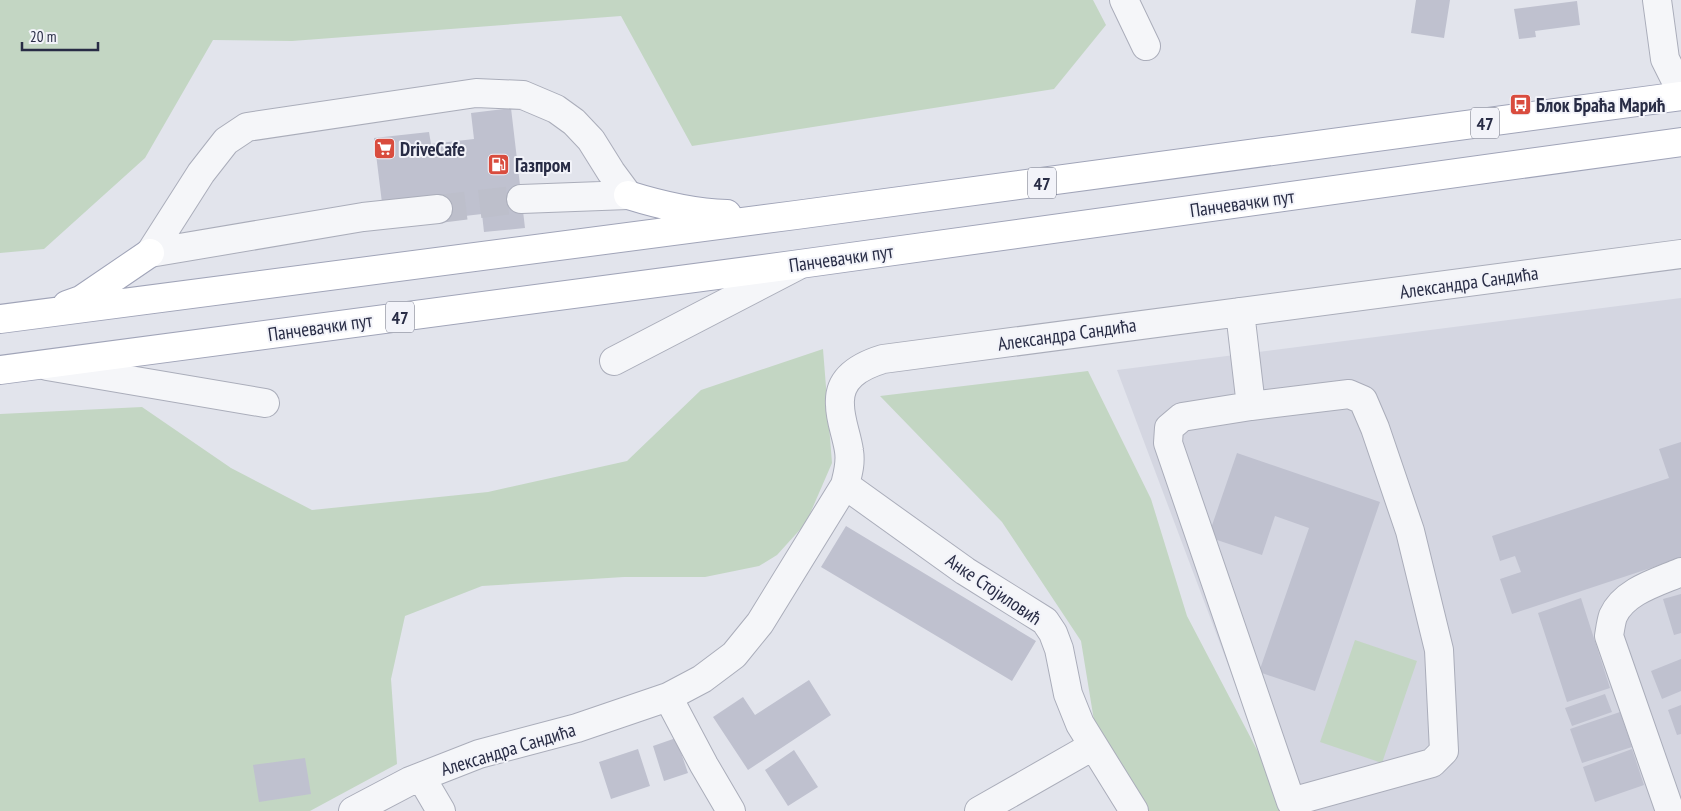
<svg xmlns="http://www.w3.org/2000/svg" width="1681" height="811" viewBox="0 0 1681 811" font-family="'PT Sans Narrow',sans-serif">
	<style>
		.built { fill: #d4d6e1 }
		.green { fill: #c3d6c3 }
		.building { fill: #bfc1cf }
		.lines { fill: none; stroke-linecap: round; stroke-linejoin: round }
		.minor-tunnel { stroke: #bdbfcb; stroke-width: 28; stroke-dasharray: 28 14; stroke-linecap: butt }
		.minor-casing { stroke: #aaadba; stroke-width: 30 }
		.major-casing { stroke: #a0a4b8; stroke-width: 30 }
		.minor { stroke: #f5f6f9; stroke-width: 28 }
		.major { stroke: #fff; stroke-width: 28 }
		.labels { text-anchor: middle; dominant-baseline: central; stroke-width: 4; stroke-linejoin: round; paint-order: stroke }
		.shield { fill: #f2f3f9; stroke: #65687b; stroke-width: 1 }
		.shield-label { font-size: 18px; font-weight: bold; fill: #282c45 }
		.poi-label { font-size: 19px; font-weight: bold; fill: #282c45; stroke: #f2f3f9; text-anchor: start }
		.street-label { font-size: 19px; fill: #282c45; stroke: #f2f3f9 }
	</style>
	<rect width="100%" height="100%" fill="#e2e4ec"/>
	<!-- built -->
	<path class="built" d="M1681 298V811H1311V810L1283 811 1117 370Z"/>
	<!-- green -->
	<path class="green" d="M0 0H1093L1106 25 1054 89 692 146 621 16 292 41 213 40 145 158 44 249 0 253Z
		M823 349 832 463 806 523 777 555 759 566 705 577H624L482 586 405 616 391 679 397 764 310 811H0V414L142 407 231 468 312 510 488 492 627 461 701 390Z
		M1088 371 1151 499 1187 616 1289 811H1142L1097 739 1081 641 1002 522 880 396Z
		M1355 640 1417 661 1382 763 1320 742Z"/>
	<!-- building -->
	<path class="building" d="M1416 0H1450L1444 38 1411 33Z
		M1577 1 1580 25 1535 31 1536 37 1519 39 1514 9Z
		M511 108 525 228 484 232 482 214 439 219 383 211 374 138 429 132 431 144 474 139 471 113Z
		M1681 442V558L1512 614 1500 579 1521 572 1515 556 1500 561 1492 536 1669 478 1659 449Z
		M1237 453 1380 502 1315 691 1259 672 1309 528 1275 516 1262 555 1208 537Z
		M846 526 1036 641 1012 681 821 567Z
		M1681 594V633L1674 635 1663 599Z
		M1581 598 1610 688 1567 702 1538 613Z
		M1681 659V691L1662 699 1651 671Z
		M809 680 831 715 748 770 713 717 743 697 755 715Z
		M1605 694 1612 712 1572 726 1565 708Z
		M1681 705V734L1677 735 1668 710Z
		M1620 712 1632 747 1582 763 1570 729Z
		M676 738 688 773 664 781 653 746Z
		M638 749 650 786 611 799 599 762Z
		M1632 749 1644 785 1595 802 1583 767Z
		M794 750 818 787 788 806 765 770Z
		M305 758 311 794 259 802 253 765Z"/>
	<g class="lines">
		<!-- minor-tunnel -->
		<path class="minor-tunnel" d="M438 209 521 199"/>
		<defs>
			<path id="minor" d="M1124 0 1146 46
				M1657 0 1665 59 1681 91
				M521 199 628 195
				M150 253 201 173 226 141 247 127 476 93 523 95 556 109 574 122 591 140 611 172 628 195
				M150 253 363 217 438 209
				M1240 312 1251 406 1182 417 1169 428 1168 443 1291 802 1432 763 1444 751 1439 650 1410 531 1375 428 1363 400 1349 394 1251 406
				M614 361 797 266
				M47 366 265 403
				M845 485 965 571 1045 621 1053 633 1059 649 1068 694 1080 724 1134 811
				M668 697 704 765 731 811
				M421 777 441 811
				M353 811 410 781 479 754 577 728 668 697 702 679 734 655 760 623 845 485C848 473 851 463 849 451 847 436 840 420 840 405 838 378 860 366 883 359L1681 254
				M979 811 1093 746
				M1670 811 1609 636C1610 630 1611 622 1613 616 1624 591 1658 582 1681 572"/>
			<path id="major" d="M628 195C660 205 693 213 727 214
				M67 305 81 300 150 253
				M0 319 796 215 1681 96
				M0 370 800 264 1681 142"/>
		</defs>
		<!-- minor casing -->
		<use href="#minor" class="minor-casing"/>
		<!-- major casing -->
		<use href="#major" class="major-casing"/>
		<!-- minor -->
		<use href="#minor" class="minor"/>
		<!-- major -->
		<use href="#major" class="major"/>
	</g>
	<!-- icons -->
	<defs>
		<symbol id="bus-square" viewBox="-11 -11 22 22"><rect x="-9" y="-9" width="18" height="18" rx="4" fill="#d94c3e" stroke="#f2f3f9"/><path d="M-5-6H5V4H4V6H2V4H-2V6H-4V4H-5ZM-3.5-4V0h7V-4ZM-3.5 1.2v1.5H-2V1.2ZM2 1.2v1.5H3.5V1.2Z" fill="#fff"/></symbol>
		<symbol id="supermarket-square" viewBox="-11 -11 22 22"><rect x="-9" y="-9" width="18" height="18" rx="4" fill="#d94c3e" stroke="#f2f3f9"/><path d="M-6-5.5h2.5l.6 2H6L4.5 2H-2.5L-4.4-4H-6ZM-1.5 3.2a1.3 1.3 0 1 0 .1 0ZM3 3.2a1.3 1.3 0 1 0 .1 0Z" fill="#fff"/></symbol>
		<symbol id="fuel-square" viewBox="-11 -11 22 22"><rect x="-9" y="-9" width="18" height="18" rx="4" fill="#d94c3e" stroke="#f2f3f9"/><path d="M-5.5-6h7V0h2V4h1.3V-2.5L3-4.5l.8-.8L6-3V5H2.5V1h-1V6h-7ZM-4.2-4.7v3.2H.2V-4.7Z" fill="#fff"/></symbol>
	</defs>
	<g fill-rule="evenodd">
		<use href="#bus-square" x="1508" y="92" width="25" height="25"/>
		<use href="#supermarket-square" x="372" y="136" width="25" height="25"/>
		<use href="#fuel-square" x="486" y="152" width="25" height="25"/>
	</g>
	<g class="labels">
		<!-- shield labels -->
		<g class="shield">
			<rect x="1471" y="107.5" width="28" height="31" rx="4"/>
			<rect x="1028" y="167.5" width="28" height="31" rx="4"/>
			<rect x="386" y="301.5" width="28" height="31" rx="4"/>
		</g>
		<g class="shield-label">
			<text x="1485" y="123">47</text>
			<text x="1042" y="183">47</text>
			<text x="400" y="317">47</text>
		</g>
		<!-- poi labels -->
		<g class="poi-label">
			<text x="1536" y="105">Блок Браћа Марић</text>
			<text x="400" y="149">DriveCafe</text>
			<text x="515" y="165">Газпром</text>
		</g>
		<!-- street labels -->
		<g class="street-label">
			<text transform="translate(1242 203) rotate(-8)">Панчевачки пут</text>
			<text transform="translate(841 258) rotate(-8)">Панчевачки пут</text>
			<text transform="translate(1469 282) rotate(-8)">Александра Сандића</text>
			<text transform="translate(320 327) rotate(-8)">Панчевачки пут</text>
			<text transform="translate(1067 334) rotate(-8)">Александра Сандића</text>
			<text transform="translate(994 589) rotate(34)">Анке Стојиловић</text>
			<text transform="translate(508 749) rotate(-17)">Александра Сандића</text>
		</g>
	</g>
	<!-- scale -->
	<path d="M22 42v8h76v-8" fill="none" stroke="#282c45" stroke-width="2.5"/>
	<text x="30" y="42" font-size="15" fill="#282c45" stroke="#f2f3f9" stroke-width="4" paint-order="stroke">20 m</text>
</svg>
